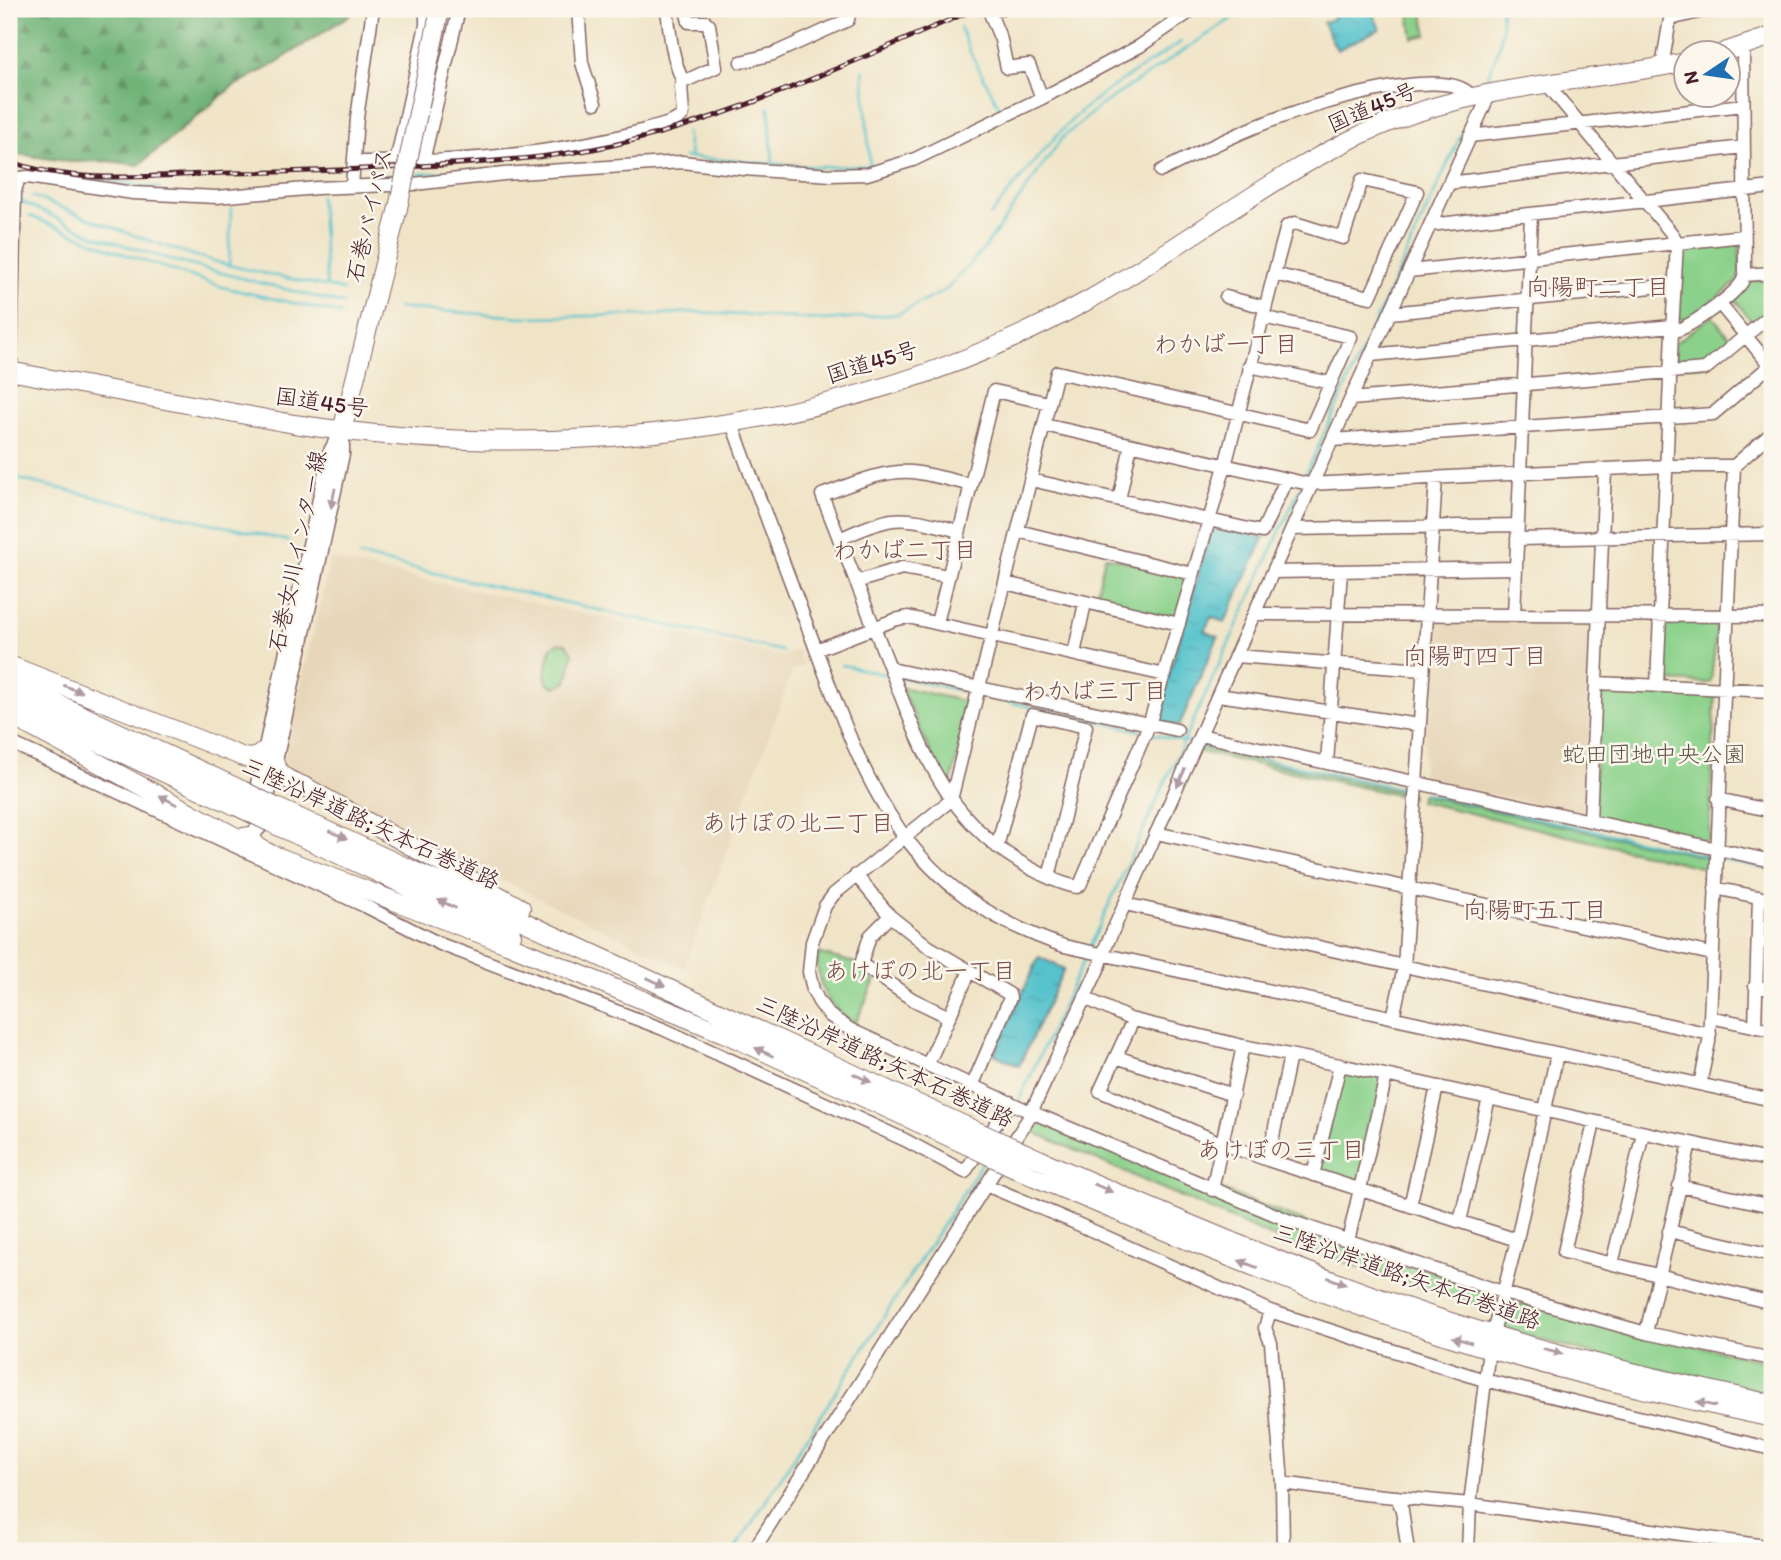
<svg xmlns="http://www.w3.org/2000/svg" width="1781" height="1560" viewBox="0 0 1781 1560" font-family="Itim,'Klee One',sans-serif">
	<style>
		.built { fill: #e6d5b7 }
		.green { fill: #8bd18b; stroke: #6a785b; stroke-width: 2 }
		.forest { fill: url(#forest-firs); stroke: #5d6951; stroke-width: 2 }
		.water { fill: url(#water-ripples); stroke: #50717c; stroke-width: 2 }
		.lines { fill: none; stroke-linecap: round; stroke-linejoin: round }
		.stream { stroke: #56c3cc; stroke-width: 2.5 }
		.minor-casing { stroke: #846462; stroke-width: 15 }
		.major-casing { stroke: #846462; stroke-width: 17 }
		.highway-casing { stroke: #846462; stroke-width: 20 }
		.minor { stroke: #fff; stroke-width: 12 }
		.major { stroke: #fff; stroke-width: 14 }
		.highway { stroke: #fff; stroke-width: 18 }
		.rail-casing { stroke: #4a1f2b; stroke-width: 5 }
		.rail { stroke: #fbf7ec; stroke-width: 2.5; stroke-dasharray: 8; stroke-linecap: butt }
		.highway-bridge-casing { stroke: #846462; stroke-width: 20; stroke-linecap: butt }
		.highway-bridge { stroke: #fff; stroke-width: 18 }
		.oneway { fill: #ae9aa0 }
		.labels { text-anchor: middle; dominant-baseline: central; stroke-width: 5; stroke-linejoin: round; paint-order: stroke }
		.street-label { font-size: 23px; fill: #4a1f2b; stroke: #fbf7ec }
		.park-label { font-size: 23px; fill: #5e5448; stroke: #fbf7ec }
		.neighbourhood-label { font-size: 24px; fill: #794b4a; stroke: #fbf7ec }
	</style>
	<defs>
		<pattern id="forest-firs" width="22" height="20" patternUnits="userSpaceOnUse" patternTransform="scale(1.75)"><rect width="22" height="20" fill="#70b377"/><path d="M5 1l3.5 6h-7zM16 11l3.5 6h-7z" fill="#5e9162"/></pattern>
		<pattern id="water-ripples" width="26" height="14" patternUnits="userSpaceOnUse" patternTransform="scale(1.75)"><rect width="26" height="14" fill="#56c3cc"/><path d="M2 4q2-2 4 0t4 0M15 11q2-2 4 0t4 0" fill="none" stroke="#4ca7af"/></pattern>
	</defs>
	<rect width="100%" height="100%" fill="#fbf7ec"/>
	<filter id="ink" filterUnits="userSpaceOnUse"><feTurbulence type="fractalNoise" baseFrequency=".0143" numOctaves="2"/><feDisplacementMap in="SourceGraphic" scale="14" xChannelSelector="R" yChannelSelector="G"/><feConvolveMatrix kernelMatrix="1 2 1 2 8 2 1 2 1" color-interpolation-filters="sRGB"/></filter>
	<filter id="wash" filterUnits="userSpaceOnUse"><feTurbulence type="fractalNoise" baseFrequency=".00686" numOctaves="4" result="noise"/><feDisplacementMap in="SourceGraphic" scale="28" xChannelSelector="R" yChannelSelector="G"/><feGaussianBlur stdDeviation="1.57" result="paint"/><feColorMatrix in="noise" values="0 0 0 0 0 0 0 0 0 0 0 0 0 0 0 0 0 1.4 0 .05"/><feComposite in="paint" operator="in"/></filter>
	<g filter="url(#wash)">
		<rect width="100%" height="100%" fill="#f0e4c7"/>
		<!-- built -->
		<path class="built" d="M330 559 780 656 798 649 803 666 793 670 684 968 361 813 290 772 284 758Z
			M1437 620H1591L1595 625 1586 811 1581 814 1426 780 1422 775 1433 624Z"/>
		<!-- green -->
		<path class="green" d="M1408 9H1422L1427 35 1413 38Z
			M1737 239 1740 243V275L1735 283 1692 319 1685 322 1676 314 1679 249Z
			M1772 278V309L1753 323 1735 300 1734 295 1751 281Z
			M1712 316 1732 340 1703 366H1675V343Z
			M1105 556 1188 578 1177 617 1173 618 1095 601Z
			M1668 621H1713L1717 626 1711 681 1709 683 1666 681 1661 677 1663 626Z
			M558 643H566L573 653 567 682 555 687 548 684 545 675 551 648Z
			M1604 686 1710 691 1715 696 1709 838 1704 841 1597 818 1593 813 1600 691Z
			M901 687 971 703 950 787 947 788Z
			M1198 747 1412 794 1411 798 1196 751Z
			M1421 795 1710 858 1709 869 1419 801Z
			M817 953 855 963 876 978 855 1024C825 1005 817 987 817 953Z
			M1340 1065 1386 1076 1359 1190 1313 1175Z
			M1037 1119 1495 1295 1497 1300 1495 1311 1286 1243 1027 1129 1032 1120Z
			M1507 1301 1772 1363V1394L1606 1358 1499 1327Z"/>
		<!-- forest -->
		<path class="forest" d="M9 9H359L271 66 232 87 139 165 108 161 73 162 9 153Z"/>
		<!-- water -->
		<path class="water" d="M1330 9H1371L1380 29 1337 50 1323 23 1334 18Z
			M1214 527 1264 538 1225 622 1211 617 1205 631 1218 637 1179 726 1156 720 1211 529Z
			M1039 957 1064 969 1019 1066 994 1054Z"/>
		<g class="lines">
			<!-- stream -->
			<path class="stream" d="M960 27 969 50 1002 112
				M863 69 870 166
				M1483 87C1495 61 1505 38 1501 9
				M769 108 773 164
				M686 132 690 156
				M684 157 815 167 872 166
				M48 174 160 188
				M418 174 481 170
				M361 179 399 174
				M334 181 348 180
				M32 196C95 221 158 246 224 264 263 274 304 281 343 290
				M320 197 327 287
				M18 200 93 235 174 261 344 304
				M30 216 121 253 226 288 341 314
				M990 216C1017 183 1044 147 1075 117 1106 88 1146 66 1181 42
				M229 265 231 209
				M398 308 524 317 653 315 694 312 824 320 898 314 946 290 984 249 1062 138 1100 106 1246 9
				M9 477 289 541
				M1304 478 1474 106
				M359 556 782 651
				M842 665 887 675
				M903 678 972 693
				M987 697 1141 731
				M1153 734 1191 743
				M1200 745 1408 790
				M1423 793 1708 856
				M1723 859 1772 870
				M1090 946 1300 488
				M1018 1102 1086 956
				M999 1136 1015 1108
				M734 1551 983 1162"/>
		</g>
	</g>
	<g filter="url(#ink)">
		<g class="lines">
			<defs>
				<path id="minor" d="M578 9 582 63 595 103
					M667 9C670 36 672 57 683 82
					M1000 9 990 13 1001 40 1007 68 1029 65 1042 98
					M741 62 773 54 848 20 850 9
					M1662 67 1670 19 1711 9
					M1546 83 1673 235 1677 243 1744 236
					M1470 136 1743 105
					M423 161 459 9
					M354 162C452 163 550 156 645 130 657 126 676 124 683 114L681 86 683 82 716 67 709 25 706 22H689L686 9
					M396 162 426 25V9
					M1161 171C1195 154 1229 137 1265 123 1300 109 1447 61 1471 96
					M1449 183 1743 147
					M352 186 357 118 373 9
					M1430 225 1772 187
					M1409 271 1677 243 1672 332
					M1744 275 1772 273
					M1226 297 1265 307
					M1719 303 1772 368
					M1390 313 1673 285
					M1263 317 1351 337 1310 430 1057 372 951 800 834 894 825 906 812 942 809 972 813 990 819 1002 829 1015 851 1030 1024 1109 1290 1221 1511 1295 1646 1333 1772 1359
					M1371 355 1672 326
					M1249 366 1331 383
					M9 378 11 364 15 191 19 178 28 177 133 193 217 197 317 188 414 184 504 174 682 162 744 169 831 175 867 174 913 160 1042 98 1140 46 1194 9
					M1351 399 1705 369 1772 314
					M731 421C757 493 784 564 811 636 866 784 901 891 1064 946L1772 1100
					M1044 425 1309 484 1667 466H1734
					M1332 440 1713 414 1772 364
					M1031 480 1262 532 1286 480
					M971 485C951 480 931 474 912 472 881 470 850 485 822 495 843 549 864 602 885 655 917 736 939 813 1018 861 1036 872 1057 883 1077 887L1080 885 1149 725 1225 466 1274 274 1370 297 1417 192 1362 180 1343 238 1295 223 1287 226 1274 274
					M1119 500 1131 445
					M1292 529 1518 525
					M1018 531 1193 574
					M839 539C856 532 874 523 892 520 914 517 938 526 959 531
					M1517 539 1772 534
					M1273 572 1516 568
					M856 582 902 568 948 576
					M1005 583 1179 624
					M1254 614 1772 616
					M1514 615 1531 215
					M937 623 994 391 1049 403
					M816 650 894 620 908 617 1165 675
					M1074 654 1085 603
					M1235 656 1423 670
					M891 669 1177 730
					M1597 683 1772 691
					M1657 685 1672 332C1689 328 1732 297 1742 282 1743 281 1745 273 1745 271L1743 47
					M1218 695 1419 725
					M1200 735 1772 861
					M9 742 369 908 440 944 663 1029 905 1140 965 1172 1010 1102
					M1327 763 1341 571
					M1718 799 1772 811
					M1590 821 1605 471
					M1156 833 1712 954
					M997 847 1032 715 1086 727 1049 877
					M856 875 890 916 929 947 1009 994 1010 998 973 1084
					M1715 888 1772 900
					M1125 904C1320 948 1515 990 1710 1034
					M890 916 870 936 861 964 912 999 949 1017
					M1758 940 1772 943
					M1755 986 1772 989
					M1085 998 1130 1019 1243 1046 1340 1065 1772 1161
					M1710 1017 1772 1030
					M1393 1018 1404 967 1436 478
					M1133 1020 1100 1091 1221 1143 1268 1160 1517 1240
					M1755 1027 1759 897
					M1116 1057 1233 1095
					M928 1064 969 973
					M1700 1084 1709 1042 1734 466 1772 433
					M1594 1123 1564 1252 1772 1303
					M1268 1160 1290 1056
					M1313 1175 1340 1065
					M986 1185 1071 1221 1270 1311 1484 1380 1772 1449
					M1679 1186 1772 1206
					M1212 1190 1243 1046
					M1410 1206 1437 1087
					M1460 1221 1489 1098
					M1669 1231 1772 1255
					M1348 1241 1386 1076
					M1612 1264 1643 1133
					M1270 1311 1265 1328 1271 1343 1282 1483 1283 1551
					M1495 1325 1517 1240 1557 1054
					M1646 1333 1690 1143
					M1282 1483 1363 1494 1470 1504 1772 1547
					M1397 1497 1402 1510 1408 1551
					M753 1551 1028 1119 1100 965 1106 946 1312 484 1491 91
					M1468 1551 1470 1504 1488 1357"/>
				<path id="major" d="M253 807 330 453 341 432
					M251 836 261 825 342 454V431"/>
				<path id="highway" d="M1724 52 1772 36
					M9 371 294 424C559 464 848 434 1085 302 1186 246 1283 165 1390 122 1488 83 1585 83 1686 62
					M342 431 398 208
					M9 665 246 758 256 757 267 749
					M9 681 242 790
					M9 701 238 807
					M9 715 238 838 251 836C254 846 261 849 271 854L507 944 723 1033
					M274 761C279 777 289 780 304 786L521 908
					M276 807 968 1127
					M271 823 512 935
					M715 1029 960 1142
					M1041 1160C1168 1216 1297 1271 1429 1315 1542 1352 1657 1379 1772 1404
					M1032 1176C1161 1230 1290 1284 1423 1328 1537 1366 1655 1393 1772 1418"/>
			</defs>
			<!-- minor casing -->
			<use href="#minor" class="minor-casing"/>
			<!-- major casing -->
			<use href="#major" class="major-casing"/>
			<!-- highway casing -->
			<use href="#highway" class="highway-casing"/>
			<!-- minor -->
			<use href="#minor" class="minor"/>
			<!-- major -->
			<use href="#major" class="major"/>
			<!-- highway -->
			<use href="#highway" class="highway"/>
			<defs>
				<path id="rail" d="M9 161C77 186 158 175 229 173 304 172 377 169 452 164 512 160 571 156 630 141 749 112 863 56 976 9"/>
			</defs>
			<!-- rail casing -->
			<use href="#rail" class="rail-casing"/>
			<!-- rail -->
			<use href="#rail" class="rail"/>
			<defs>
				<path id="highway-bridge" d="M398 208 440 9
					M242 790 276 807
					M238 807 271 823
					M968 1127 1041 1160
					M960 1142 1032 1176"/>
			</defs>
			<!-- highway-bridge casing -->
			<use href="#highway-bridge" class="highway-bridge-casing"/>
			<!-- highway-bridge -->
			<use href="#highway-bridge" class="highway-bridge"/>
		</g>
		<!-- one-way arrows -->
		<defs><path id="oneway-solid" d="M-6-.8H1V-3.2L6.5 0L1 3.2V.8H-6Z" transform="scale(1.75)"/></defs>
		<g class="oneway">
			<use href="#oneway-solid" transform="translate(333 498) rotate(102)"/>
			<use href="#oneway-solid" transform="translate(73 689) rotate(21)"/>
			<use href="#oneway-solid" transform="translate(1181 778) rotate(114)"/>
			<use href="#oneway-solid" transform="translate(168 800) rotate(-152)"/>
			<use href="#oneway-solid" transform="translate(338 835) rotate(25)"/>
			<use href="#oneway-solid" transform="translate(447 904) rotate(-155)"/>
			<use href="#oneway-solid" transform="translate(656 982) rotate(25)"/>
			<use href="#oneway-solid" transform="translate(764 1052) rotate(-155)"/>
			<use href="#oneway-solid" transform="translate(862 1078) rotate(25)"/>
			<use href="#oneway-solid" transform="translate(1103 1188) rotate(24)"/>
			<use href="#oneway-solid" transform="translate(1248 1264) rotate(-159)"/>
			<use href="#oneway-solid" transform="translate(1337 1281) rotate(21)"/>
			<use href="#oneway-solid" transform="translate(1462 1340) rotate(-163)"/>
			<use href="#oneway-solid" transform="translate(1553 1351) rotate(15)"/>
			<use href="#oneway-solid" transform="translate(1706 1404) rotate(-167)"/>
		</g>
	</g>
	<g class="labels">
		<!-- street labels -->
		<g class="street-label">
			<text transform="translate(1372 107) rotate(-23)">国道45号</text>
			<text transform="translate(369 215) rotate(-77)">石巻バイパス</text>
			<text transform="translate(872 362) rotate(-17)">国道45号</text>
			<text transform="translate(322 402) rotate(8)">国道45号</text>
			<text transform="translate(297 551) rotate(-78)">石巻女川インター線</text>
			<text transform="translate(371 823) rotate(25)">三陸沿岸道路;矢本石巻道路</text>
			<text transform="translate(885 1061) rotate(25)">三陸沿岸道路;矢本石巻道路</text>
			<text transform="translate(1407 1276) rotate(19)">三陸沿岸道路;矢本石巻道路</text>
		</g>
		<!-- park labels -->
		<g class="park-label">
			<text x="1654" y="754">蛇田団地中央公園</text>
		</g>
		<!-- neighbourhood labels -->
		<g class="neighbourhood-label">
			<text x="1598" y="286">向陽町二丁目</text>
			<text x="1226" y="343">わかば一丁目</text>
			<text x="905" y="549">わかば二丁目</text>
			<text x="1475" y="655">向陽町四丁目</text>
			<text x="1095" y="690">わかば三丁目</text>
			<text x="798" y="822">あけぼの北二丁目</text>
			<text x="1535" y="909">向陽町五丁目</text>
			<text x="920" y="970">あけぼの北一丁目</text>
			<text x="1281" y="1149">あけぼの三丁目</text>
		</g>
	</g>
	<!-- margin -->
	<rect width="1781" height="1560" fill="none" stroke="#fbf7ec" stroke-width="35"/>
	<!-- north arrow -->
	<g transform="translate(1707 74) rotate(257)"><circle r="33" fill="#fbf7ec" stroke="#b4a19f" stroke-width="2"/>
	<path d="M0-5L12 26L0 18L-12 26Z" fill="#1f6fb2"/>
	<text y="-10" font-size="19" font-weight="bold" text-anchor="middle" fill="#4a1f2b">N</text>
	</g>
</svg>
